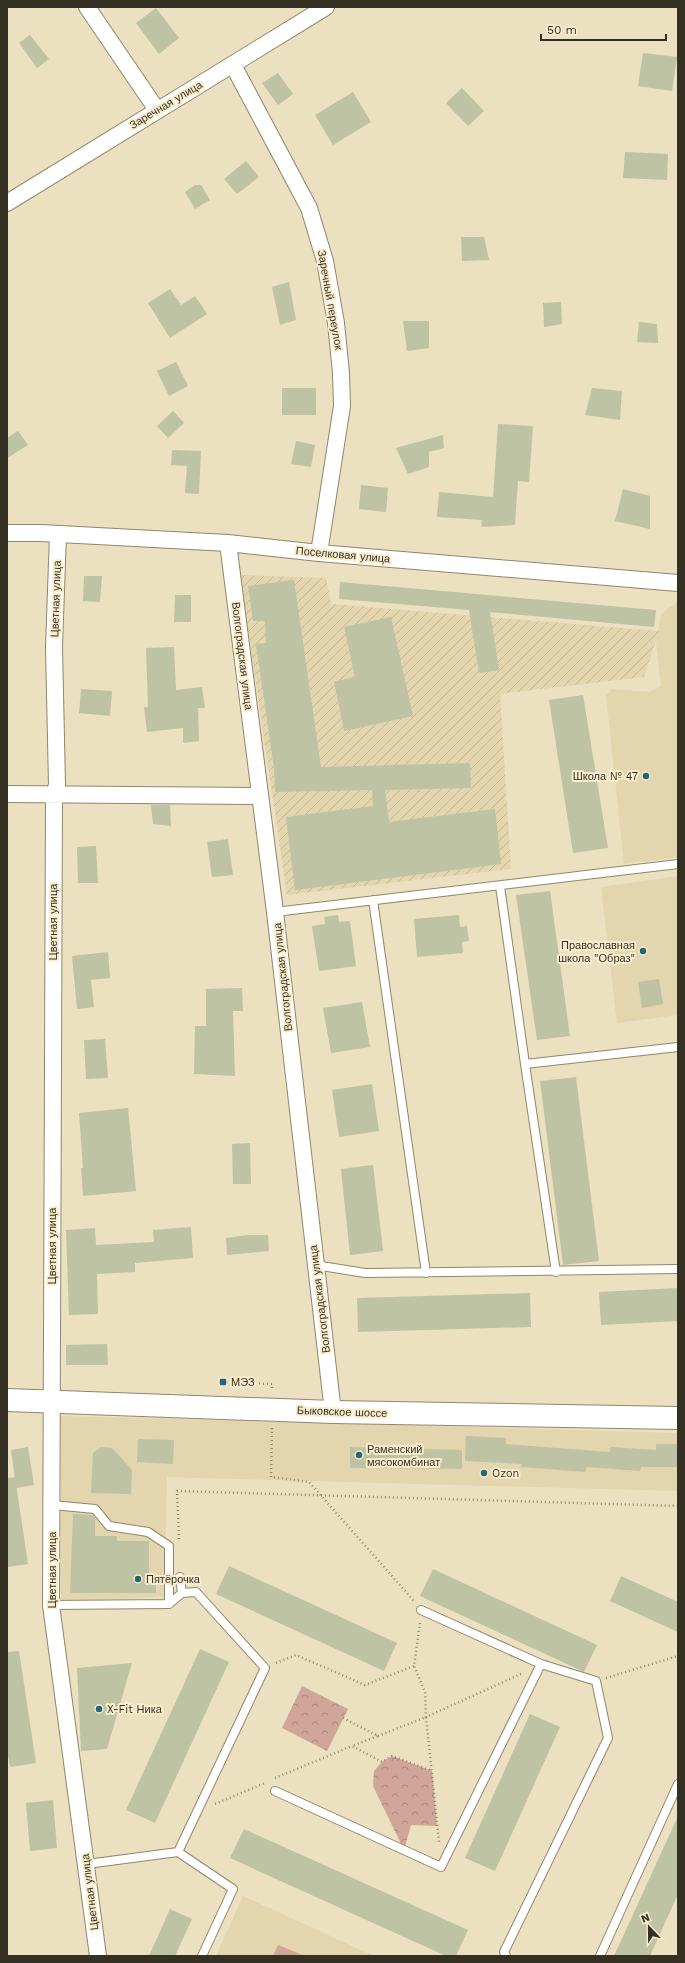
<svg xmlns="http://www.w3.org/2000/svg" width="685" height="1963" viewBox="0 0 685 1963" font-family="'Work Sans',sans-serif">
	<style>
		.built { fill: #e3d5ae }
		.industrial { fill: url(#industrial-furrows) }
		.park { fill: url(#park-crowns) }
		.garden { fill: #d0a699 }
		.building { fill: #bdc3a3 }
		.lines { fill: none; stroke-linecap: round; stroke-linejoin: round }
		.service-casing { stroke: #908669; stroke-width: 10 }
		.minor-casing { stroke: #908669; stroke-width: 18 }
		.primary-casing { stroke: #908669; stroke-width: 24 }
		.path { stroke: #908872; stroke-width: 2.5; stroke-dasharray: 1 3; stroke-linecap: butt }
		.service { stroke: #fff; stroke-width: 8 }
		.minor { stroke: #fff; stroke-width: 16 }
		.primary { stroke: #fff; stroke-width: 22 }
		.poi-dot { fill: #24677a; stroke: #f9edcd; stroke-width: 1.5 }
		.labels { text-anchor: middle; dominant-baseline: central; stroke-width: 4; stroke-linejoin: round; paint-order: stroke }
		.street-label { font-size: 11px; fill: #353024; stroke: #f9edcd }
		.poi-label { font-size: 11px; fill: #353024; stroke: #f9edcd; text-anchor: start }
	</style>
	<defs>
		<pattern id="industrial-furrows" width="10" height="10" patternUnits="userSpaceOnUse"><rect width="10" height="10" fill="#e3d5ae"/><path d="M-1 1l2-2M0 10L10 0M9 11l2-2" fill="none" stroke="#c3b796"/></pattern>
		<pattern id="park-crowns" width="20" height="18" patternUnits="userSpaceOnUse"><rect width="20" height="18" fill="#d0a699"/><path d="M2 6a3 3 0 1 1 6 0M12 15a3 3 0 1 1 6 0" fill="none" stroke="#aa887d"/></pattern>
	</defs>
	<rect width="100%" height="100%" fill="#ebe0c0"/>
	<!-- built -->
	<path class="built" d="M678 601V857L624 864 606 695 612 689 649 692 661 686 656 644 661 614Z
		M678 876V1015L617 1023 601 887Z
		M61 1416 678 1433V1491L167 1477 164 1597 61 1601Z
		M243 1896 374 1956H216Z"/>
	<!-- industrial -->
	<path class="industrial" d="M240 575 326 578 331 604 659 631 644 677 500 694 511 869 287 895Z"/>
	<!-- park -->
	<path class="park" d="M302 1686 348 1709 327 1751 282 1728Z
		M392 1756 432 1771 437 1826 411 1825 404 1850 373 1786 374 1771 382 1762Z"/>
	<!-- garden -->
	<path class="garden" d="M278 1945 305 1956H273Z"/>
	<!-- building -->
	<path class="building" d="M156 8 179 38 159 54 136 23Z
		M30 35 49 59 37 68 19 43Z
		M643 53 677 57 672 91 638 86Z
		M278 73 293 94 278 105 262 83Z
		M462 88 484 111 468 126 446 103Z
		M353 92 371 122 333 145 315 115Z
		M625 152 668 154 667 180 623 178Z
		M246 161 259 177 237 194 224 179Z
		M195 185H201L210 200 195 209 185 192Z
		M461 237H484L489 260 462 261Z
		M289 282 296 320 280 325 272 287Z
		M170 289 181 305 195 296 207 314 170 338 148 303Z
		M561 302 562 324 544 327 543 303Z
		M403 321H429V348L407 351Z
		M639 322 657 324 658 343 637 342Z
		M176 362 188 386 169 396 157 371Z
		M282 388H316V415H282Z
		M592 388 622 391 620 420 585 415Z
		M173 411 184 423 168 438 157 426Z
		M498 424 533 426 529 482 518 481 515 525 481 527 482 520 437 517 439 492 493 497Z
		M18 431 28 445 7 458V438Z
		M443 435 444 448 429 452V467L408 474 396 448Z
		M296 441 315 445 311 467 291 464Z
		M172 450 201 451 199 494 185 493 187 466 171 465Z
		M361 485 388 488 386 512 359 509Z
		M623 489 650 496V529L615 521Z
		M84 576H102L100 602 83 601Z
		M294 580 321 767 470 763 471 788 385 790 389 822 495 809 501 864 295 890 286 817 373 806 372 790 275 792 274 768 256 644 266 643 265 621H253L248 586Z
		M340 582 656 610 654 627 490 612 499 670 479 673 469 610 339 599Z
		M175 595H191V622H174Z
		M391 617 413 716 344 731 334 682 355 677 344 627Z
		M174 647 176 690 202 687 205 708H198L199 741 183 743V728L147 732 144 707H148L146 648Z
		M81 689 112 691 110 716 79 713Z
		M583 695 608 848 573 853 549 700Z
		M151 805H170L171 826 153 824Z
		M228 839 233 875 212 877 207 842Z
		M96 846 98 883H78L77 847Z
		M550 891 570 1036 537 1040 516 895Z
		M338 915 339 922 350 921 356 966 319 971 312 926 325 924 324 917Z
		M459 915 460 927 467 926 469 941 462 942 463 953 417 957 414 919Z
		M108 952 110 978 91 980 94 1007 77 1009 72 956Z
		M659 979 663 1004 642 1008 638 982Z
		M242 988 243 1011H233L235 1076 194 1074 195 1026H206V989Z
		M362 1002 370 1047 331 1053 323 1008Z
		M105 1039 108 1078 86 1079 84 1040Z
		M576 1077 599 1261 563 1265 540 1081Z
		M372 1084 379 1131 339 1137 332 1090Z
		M128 1108 136 1191 83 1196 81 1168H83L79 1113Z
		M250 1143 251 1184H233L232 1144Z
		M373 1165 383 1251 350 1255 341 1169Z
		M191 1227 193 1258 135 1263V1272L97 1274 98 1314 69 1315 66 1230 95 1228 96 1245 154 1242 153 1230Z
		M248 1235H268L269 1251 227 1255 226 1238Z
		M678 1288V1321L601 1325 599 1292Z
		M530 1293 531 1327 358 1332 357 1298Z
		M107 1344 108 1365H66V1345Z
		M466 1436 506 1438V1444L610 1452 611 1447 656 1450V1444H678V1467H641L640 1471 586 1467V1472L521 1467 522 1464 465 1461Z
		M138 1439 174 1440 173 1464 137 1462Z
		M28 1447 34 1485 16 1488 11 1450Z
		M101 1447 112 1448 132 1470 131 1494 91 1493 93 1453Z
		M350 1447 462 1450V1469L350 1468Z
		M15 1477 28 1564 7 1567V1478Z
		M73 1514 93 1515 95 1518V1536H117V1541H149V1577H156V1593H70Z
		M229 1566 397 1643 384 1671 216 1594Z
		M433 1569 597 1645 584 1672 420 1596Z
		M621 1576 678 1602V1632L610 1601Z
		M200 1649 229 1662 155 1823 126 1810Z
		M19 1651 36 1763 10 1767 7 1750V1652Z
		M132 1663 107 1749 81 1751 77 1668Z
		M530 1714 560 1727 495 1871 465 1858Z
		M53 1800 57 1848 30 1851 26 1803Z
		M678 1816V1894L650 1956H614Z
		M244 1829 468 1930 456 1956H446L230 1858Z
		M170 1909 192 1919 175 1956H149Z"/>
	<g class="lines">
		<defs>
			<path id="service" d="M500 886 525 1064 556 1272
				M373 900 426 1273
				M275 912 678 864
				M525 1064 678 1047
				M315 1265 365 1273 678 1269
				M52 1505 95 1509 109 1526 148 1532 169 1546V1604
				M180 1577 182 1593
				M51 1605 169 1604 182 1593 196 1592 265 1668 178 1852 87 1864
				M421 1610 541 1664 596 1681 608 1738 504 1952 506 1956
				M275 1791 441 1867 541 1664
				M178 1852 233 1889 202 1956
				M600 1956 678 1784"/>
			<path id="minor" d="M87 7 157 110
				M233 65 309 208 325 261 336 323 341 373 342 406 319 553
				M7 203 326 7
				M7 533H41L228 543 319 553 678 583
				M58 534 54 647 57 785 54 794 51 1605 98 1956
				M228 543 275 912 333 1412
				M7 794 259 796"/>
			<path id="primary" d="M7 1400 333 1412 678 1418"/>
		</defs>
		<!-- service casing -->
		<use href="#service" class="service-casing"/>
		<!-- minor casing -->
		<use href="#minor" class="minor-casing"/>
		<!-- primary casing -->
		<use href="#primary" class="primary-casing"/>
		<!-- path -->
		<path class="path" d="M223 1382 272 1384V1391
			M272 1428 271 1477 309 1482 414 1601
			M179 1539 177 1491 678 1506
			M420 1623 414 1666 425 1692 426 1717 523 1673
			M276 1663 296 1655 365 1685 414 1666
			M606 1678 678 1656
			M343 1718 378 1736 352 1746 382 1762 392 1756 432 1771
			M378 1736 426 1717 439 1842
			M275 1778 352 1746
			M215 1804 265 1783"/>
		<!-- service -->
		<use href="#service" class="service"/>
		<!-- minor -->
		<use href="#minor" class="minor"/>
		<!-- primary -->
		<use href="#primary" class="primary"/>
	</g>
	<!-- markers -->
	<g class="poi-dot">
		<circle cx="646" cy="776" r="4"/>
		<circle cx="643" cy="951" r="4"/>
		<rect x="219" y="1378" width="8" height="8" rx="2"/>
		<circle cx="359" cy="1455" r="4"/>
		<circle cx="484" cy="1473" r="4"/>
		<circle cx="138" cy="1579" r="4"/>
		<circle cx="99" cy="1709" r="4"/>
	</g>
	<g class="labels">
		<!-- street labels -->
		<g class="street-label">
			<text transform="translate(166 105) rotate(-31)">Заречная улица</text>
			<text transform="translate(330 300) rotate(80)">Заречный переулок</text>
			<text transform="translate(343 555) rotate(5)">Поселковая улица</text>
			<text transform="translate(56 599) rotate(-88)">Цветная улица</text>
			<text transform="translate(242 656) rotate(83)">Волгоградская улица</text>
			<text transform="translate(53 922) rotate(-90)">Цветная улица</text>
			<text transform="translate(283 977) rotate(-96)">Волгоградская улица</text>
			<text transform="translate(52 1246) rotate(-90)">Цветная улица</text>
			<text transform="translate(320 1299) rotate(-97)">Волгоградская улица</text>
			<text transform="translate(342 1412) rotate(2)">Быковское шоссе</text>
			<text transform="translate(52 1570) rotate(-90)">Цветная улица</text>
			<text transform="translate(90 1892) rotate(-97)">Цветная улица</text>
		</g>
		<!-- poi labels -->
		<g class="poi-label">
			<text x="638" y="776" text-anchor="end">Школа № 47</text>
			<text x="635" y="945" text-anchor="end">Православная<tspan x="635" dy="13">школа "Образ"</tspan></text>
			<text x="231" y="1382">МЭЗ</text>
			<text x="367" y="1449">Раменский<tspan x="367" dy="13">мясокомбинат</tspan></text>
			<text x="492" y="1473">Ozon</text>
			<text x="146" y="1579">Пятёрочка</text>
			<text x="107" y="1709">X-Fit Ника</text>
		</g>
	</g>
	<!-- border -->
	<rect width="685" height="1963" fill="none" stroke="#353024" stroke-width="16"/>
	<!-- north arrow -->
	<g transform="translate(649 1927) rotate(338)" stroke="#f9edcd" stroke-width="3" paint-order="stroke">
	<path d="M0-3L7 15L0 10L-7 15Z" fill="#353024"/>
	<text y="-6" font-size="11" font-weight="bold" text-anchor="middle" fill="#353024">N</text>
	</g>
	<!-- scale -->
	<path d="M541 34v6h125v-6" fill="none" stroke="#353024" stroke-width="2"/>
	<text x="547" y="34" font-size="12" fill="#353024" stroke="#f9edcd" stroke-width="3" paint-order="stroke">50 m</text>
</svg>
